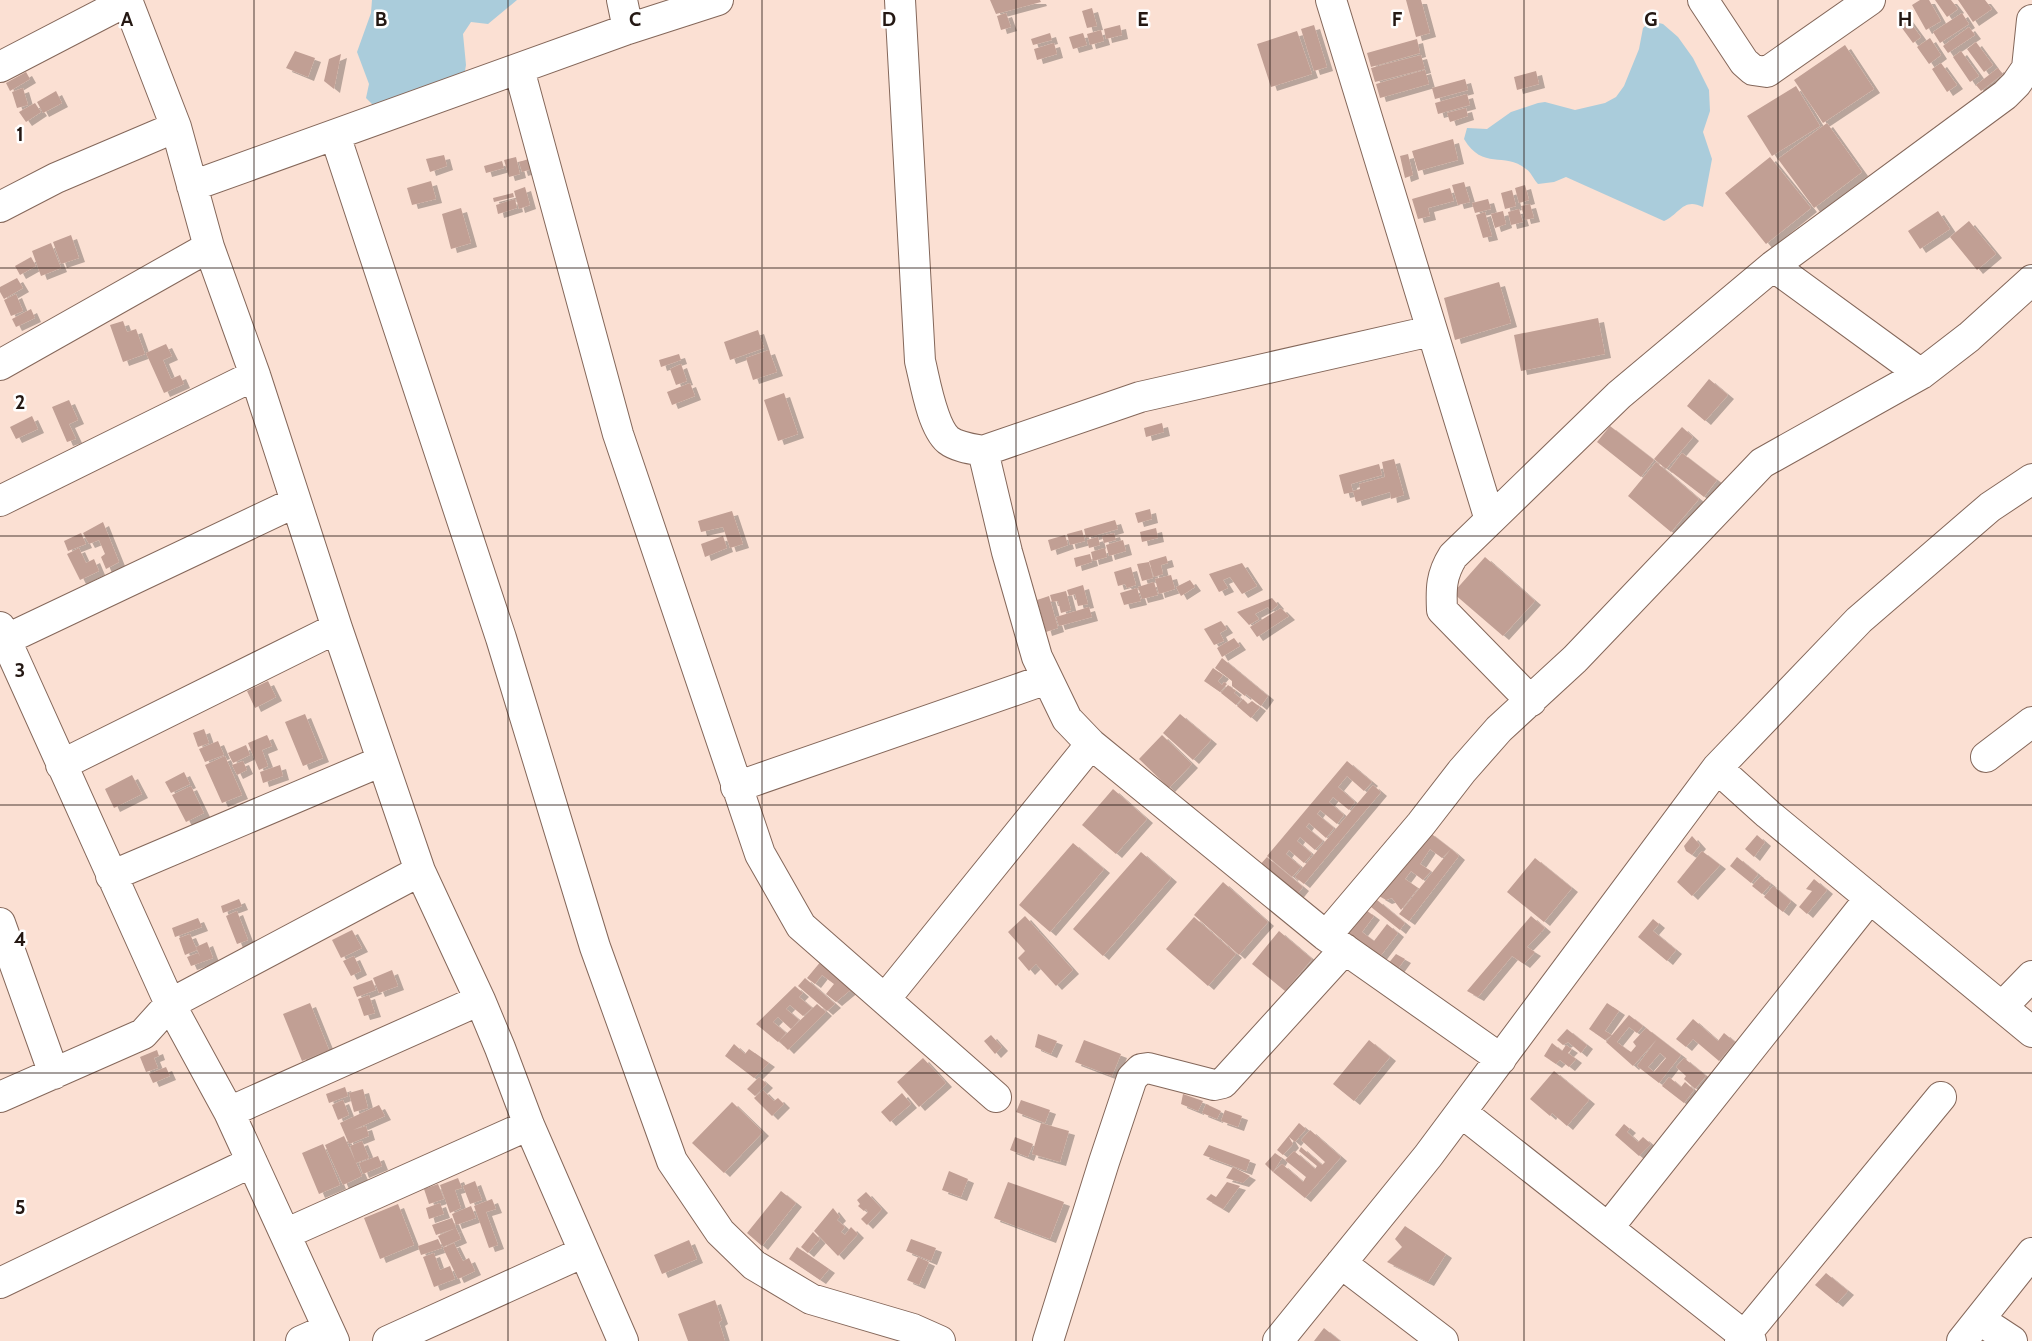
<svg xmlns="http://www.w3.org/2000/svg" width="2032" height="1341" viewBox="0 0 2032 1341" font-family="Cabin,sans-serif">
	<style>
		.water { fill: #aaccdb }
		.building { fill: #c19f94; fill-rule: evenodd; filter: url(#shadow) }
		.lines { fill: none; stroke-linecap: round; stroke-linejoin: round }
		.minor-casing { stroke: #84675a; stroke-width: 32 }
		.minor { stroke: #fff; stroke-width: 30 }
		.grid { fill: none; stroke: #241813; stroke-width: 1.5; stroke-opacity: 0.55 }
		.grid-label { font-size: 20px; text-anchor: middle; font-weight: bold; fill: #241813; stroke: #fff; stroke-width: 5; stroke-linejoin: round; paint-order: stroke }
	</style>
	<defs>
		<filter id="shadow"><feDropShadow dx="6" dy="4" stdDeviation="0" flood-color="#0004"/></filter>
	</defs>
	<rect width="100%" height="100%" fill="#fbe0d3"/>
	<!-- water -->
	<path class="water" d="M372 0H517L488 24 471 22 463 34 466 65 462 88 375 107 366 98 369 84 357 52 371 13Z
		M1651 21 1663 24 1678 37 1693 58 1709 90 1710 111 1703 132 1712 159 1703 207C1683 197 1680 214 1664 221L1566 177 1554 182 1538 184C1534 180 1531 172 1526 169 1504 151 1483 171 1464 139L1467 128 1487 129 1511 112 1538 103 1545 102 1575 110 1605 103 1616 97 1624 86 1639 49 1643 28Z"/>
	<!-- building -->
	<path class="building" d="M990 0H1040L1041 2 996 14Z
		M1406 0H1421L1430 33 1416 37Z
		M1920 0H1929L1941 21 1926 30 1912 5Z
		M1935 0H1951L1958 9 1947 17Z
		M1958 0H1985L1992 9 1973 22Z
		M1092 8 1097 26 1087 28 1082 11Z
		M1006 13 1011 27 1001 30 997 16Z
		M1962 13 1969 24 1940 43 1933 32Z
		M1907 18 1921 37 1913 43 1899 24Z
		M1120 25 1122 35 1106 39 1104 29Z
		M1314 25 1327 67 1314 71 1301 29Z
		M1969 27 1975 35 1948 53 1943 46Z
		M1101 30 1104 41 1090 45 1087 34Z
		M1297 31 1312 74 1271 87 1257 44Z
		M1050 33 1052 40 1033 45 1031 39Z
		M1083 33 1087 45 1073 49 1069 37Z
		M1930 38 1941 55 1929 64 1917 47Z
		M1417 39 1420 53 1371 67 1367 53Z
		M1976 42 1993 65 1984 72 1967 49Z
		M1054 43 1057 54 1037 60 1034 49Z
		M1845 45 1874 89 1823 123 1794 80Z
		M295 51 315 58 308 77 286 68Z
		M1961 51 1979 76 1970 82 1953 57Z
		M341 54 334 89 324 81 329 59Z
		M1421 55 1425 69 1375 82 1371 68Z
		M1941 63 1957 85 1947 92 1932 69Z
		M1998 68 2003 74 1981 91 1976 85Z
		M1425 70 1429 84 1380 98 1376 84Z
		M1536 71 1539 84 1517 90 1514 77Z
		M26 72 30 79 10 91 6 83Z
		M1465 79 1468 90 1435 99 1432 88Z
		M1796 86 1820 126 1772 156 1747 116Z
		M23 88 28 105 17 108 12 92Z
		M56 91 62 103 43 113 37 102Z
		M1467 94 1470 105 1438 114 1435 103Z
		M35 103 41 112 26 122 19 112Z
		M1466 108 1468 116 1450 122 1447 113Z
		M1827 123 1862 172 1814 208 1778 159Z
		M1453 139 1458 160 1418 171 1412 151Z
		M1408 154 1413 175 1405 178 1400 156Z
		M444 155 447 166 430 172 426 159Z
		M516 157 520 174 509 177 504 160Z
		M535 157 538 167 522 172 519 162Z
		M1770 157 1811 208 1766 244 1725 193Z
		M502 161 504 168 486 173 484 166Z
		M431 181 436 199 412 205 407 188Z
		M1464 182 1470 202 1458 205 1452 185Z
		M1525 185 1529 200 1519 203 1515 188Z
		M525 187 530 205 519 209 514 191Z
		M1450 188 1454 201 1428 208 1430 216 1418 219 1412 199Z
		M1512 190 1516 206 1505 209 1501 193Z
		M513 193 514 197 494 202 493 198Z
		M515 199 517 208 498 214 496 205Z
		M1488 199 1491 209 1475 213 1472 203Z
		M1530 204 1534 218 1525 220 1521 206Z
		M461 208 471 243 451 249 442 214Z
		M1519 209 1523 222 1511 225 1508 212Z
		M1503 211 1506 224 1495 228 1491 214Z
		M1938 211 1950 229 1920 249 1908 231Z
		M1485 212 1492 236 1483 238 1476 215Z
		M1969 221 1996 254 1977 270 1950 237Z
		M71 235 79 258 61 264 53 242Z
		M51 243 61 268 41 276 32 251Z
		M31 257 36 266 20 275 15 266Z
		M17 278 23 288 4 299 0 292V287Z
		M1499 282 1511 323 1455 340 1444 298Z
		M16 294 23 311 11 316 4 300Z
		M31 309 35 318 16 327 12 319Z
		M1598 318 1605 354 1521 371 1514 335Z
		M123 321 127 332 136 329 145 354 123 362 110 325Z
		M758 330 764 348 730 360 724 342Z
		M166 344 172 356 163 360 171 379 180 375 184 384 164 393 146 353Z
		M769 350 777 372 753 380 746 358Z
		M679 354 681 360 661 367 659 360Z
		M681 364 687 381 676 385 670 369Z
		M1709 379 1728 395 1705 421 1687 406Z
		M690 383 695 396 672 405 667 392Z
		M784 393 798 434 778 441 764 400Z
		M69 400 78 420 69 424 76 439 67 442 52 407Z
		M32 416 38 429 16 439 10 427Z
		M1162 423 1164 432 1146 437 1144 428Z
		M1610 426 1654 460 1641 477 1597 442Z
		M1682 427 1693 437 1666 469 1654 459Z
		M1682 453 1717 480 1704 497 1669 470Z
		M1394 459 1404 495 1391 499 1390 492 1356 502 1353 491 1360 489 1359 484 1385 477 1382 462Z
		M1656 462 1699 499 1671 532 1628 496Z
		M1379 464 1382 475 1351 484 1353 492 1344 494 1339 475Z
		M1150 509 1152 519 1138 523 1135 513Z
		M732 511 743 544 730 548 723 527 701 532 698 521Z
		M1115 520 1118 529 1086 538 1084 529Z
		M103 522 119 562 106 569 101 557 105 554 99 540 89 544 83 533Z
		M1156 528 1158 538 1142 542 1140 532Z
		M1082 530 1085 541 1070 545 1067 534Z
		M81 533 86 544 68 551 64 541Z
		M1114 533 1116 540 1104 543 1102 536Z
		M1065 535 1068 545 1051 551 1048 540Z
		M723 536 727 548 705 557 701 544Z
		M1098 537 1100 545 1089 548 1087 540Z
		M1123 540 1126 551 1109 556 1106 545Z
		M79 548 86 563 94 559 99 571 80 580 67 554Z
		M1105 548 1107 557 1093 561 1091 552Z
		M1090 554 1092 562 1076 567 1074 558Z
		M1166 556 1168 563 1161 565 1163 574 1154 577 1149 561Z
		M1485 557 1535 601 1503 636 1453 593Z
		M1149 562 1153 578 1142 581 1137 564Z
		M1242 563 1257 586 1242 594 1230 577 1223 580 1228 588 1219 592 1209 574Z
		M1131 567 1136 585 1127 588 1125 584 1118 586 1114 572Z
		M1171 575 1175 589 1159 594 1155 579Z
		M1190 580 1195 587 1181 596 1176 587Z
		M1154 582 1158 595 1142 599 1138 587Z
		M1083 585 1088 604 1078 606 1075 594 1069 596 1067 590Z
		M1137 588 1141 601 1124 605 1120 593Z
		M1066 591 1071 610 1061 613 1058 601 1052 602 1050 595Z
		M1049 596 1058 628 1046 632 1037 600Z
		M1272 598 1278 605 1271 611 1268 607 1255 614 1259 619 1249 625 1237 612Z
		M1089 607 1092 617 1059 626 1056 617Z
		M1281 608 1289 616 1257 637 1250 627Z
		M1221 621 1227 629 1220 633 1224 641 1214 645 1204 629Z
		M1234 638 1240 646 1222 657 1217 648Z
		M1222 658 1268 696 1261 706 1246 694 1245 696 1232 686V681L1215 668Z
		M1213 668 1223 675 1218 681 1222 685 1224 682 1227 684 1220 692 1204 681Z
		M268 681 276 697 255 708 247 691Z
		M1228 685 1236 691 1234 693 1241 699 1236 705 1221 693Z
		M1243 699 1248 704 1252 701 1260 707 1251 718 1237 706Z
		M305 714 323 758 303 766 285 722Z
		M1180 714 1211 740 1193 760 1163 733Z
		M204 729 209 743 198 747 193 733Z
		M267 735 272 746 262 750 268 766 259 770 248 743Z
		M1162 735 1192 764 1169 788 1139 759Z
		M218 741 224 755 205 762 199 749Z
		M246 745 250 755 233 763 228 753Z
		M225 756 242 795 222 803 205 765Z
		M243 761 247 770 237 775 232 765Z
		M1347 761 1372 782 1364 791 1347 776 1338 787 1355 802 1349 810 1333 797 1329 802 1344 815 1337 824 1320 810 1317 814 1334 828 1326 838 1309 823 1306 827 1323 841 1315 850 1300 837 1297 841 1312 854 1304 863 1289 850 1286 854 1301 867 1292 877 1267 856Z
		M280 765 283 776 263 783 260 772Z
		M184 772 190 784 171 793 165 782Z
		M132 775 142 794 114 808 105 789Z
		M1373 785 1381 792 1304 884 1295 877Z
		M191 786 204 813 186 822 172 795Z
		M1113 789 1147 819 1116 854 1082 825Z
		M1429 832 1451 849 1459 856 1409 921 1399 914 1451 849 1442 858 1430 849 1420 864 1431 871 1423 880 1411 871 1405 879 1418 888 1401 910 1392 898 1386 900 1379 896Z
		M1757 835 1765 842 1754 857 1745 849Z
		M1692 836 1700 845 1692 855 1686 851 1684 846Z
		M1073 843 1104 869 1050 932 1019 905Z
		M1702 851 1720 865 1692 896 1677 882Z
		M1141 852 1171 878 1103 956 1073 929Z
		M1267 857 1303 887 1295 897 1258 867Z
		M1737 857 1758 874 1751 883 1730 866Z
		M1535 858 1572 888 1544 922 1507 892Z
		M1761 876 1771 884 1762 894 1752 886Z
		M1814 879 1827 890 1807 914 1799 907 1812 891 1806 889Z
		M1223 882 1268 922 1239 955 1194 915Z
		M1773 886 1791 901 1783 912 1764 897Z
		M239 899 242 906 223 913 221 906Z
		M1377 900 1405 923 1400 930 1371 907Z
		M1366 910 1374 916 1362 932 1374 941 1387 924 1398 933 1379 958 1348 934Z
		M237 911 248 940 237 944 226 916Z
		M1025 916 1073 970 1056 986 1036 964 1029 971 1018 958 1025 951 1008 932Z
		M1531 916 1545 928 1527 947 1535 952 1524 964 1512 956 1478 997 1467 991Z
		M1194 917 1236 954 1208 986 1166 949Z
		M198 918 202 927 175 937 172 928Z
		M1653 919 1659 924 1653 931 1676 950 1667 961 1638 937Z
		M352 930 362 948 341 958 332 940Z
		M1279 931 1312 959 1285 991 1252 964Z
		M190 934 197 950 185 955 179 938Z
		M207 942 213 958 191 966 187 957 198 953 200 956 196 947Z
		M1396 954 1405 959 1392 977 1383 970Z
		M354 956 361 971 351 976 343 961Z
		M822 960 854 987 836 1002 826 994 834 984 822 975 815 984 807 978Z
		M392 970 398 986 379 993 373 978Z
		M805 978 835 1004 827 1011 798 986Z
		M372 980 376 990 357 997 353 987Z
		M795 986 803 993 799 997 812 1008 803 1016 790 1005 786 1009 799 1020 791 1029 778 1017 773 1022 786 1033 778 1042 756 1024Z
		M369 995 375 1013 364 1016 358 999Z
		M310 1003 329 1050 302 1061 283 1014Z
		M1607 1003 1619 1011 1605 1031 1612 1035 1629 1015 1643 1026 1637 1033 1629 1027 1617 1042 1626 1049 1631 1052 1636 1046 1633 1042 1646 1028 1681 1055 1659 1083 1637 1066 1657 1039 1633 1066 1606 1042 1612 1035 1605 1040 1589 1029ZM1660 1053 1666 1058 1654 1072 1648 1067Z
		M817 1004 826 1012 788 1050 779 1041Z
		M1693 1019 1718 1041 1724 1033 1735 1042 1719 1061 1693 1039 1686 1047 1676 1039Z
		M1567 1029 1587 1045 1581 1053 1568 1042 1563 1045 1557 1040Z
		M1038 1034 1057 1041 1051 1054 1035 1047Z
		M991 1035 1002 1047 995 1054 984 1041Z
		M1084 1040 1121 1054 1112 1076 1075 1062Z
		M1369 1040 1390 1057 1354 1101 1333 1084Z
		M1552 1043 1562 1051 1566 1045 1572 1049 1568 1053 1576 1059 1569 1067 1560 1060 1556 1064 1544 1056Z
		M734 1044 745 1054 749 1049 769 1063 754 1078 725 1056Z
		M157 1050 159 1056 154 1058 158 1068 146 1072 140 1057Z
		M923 1058 946 1083 919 1107 897 1082Z
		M1684 1058 1706 1076 1695 1089 1684 1079 1686 1076 1676 1067Z
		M166 1067 170 1076 153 1083 149 1074Z
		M1554 1071 1589 1100 1567 1126 1552 1113 1550 1116 1530 1099Z
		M759 1077 767 1084 755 1096 747 1089Z
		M1669 1077 1681 1087 1685 1082 1694 1090 1684 1103 1662 1086Z
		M345 1087 348 1096 329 1103 326 1094Z
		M363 1089 368 1108 354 1112 349 1093Z
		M763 1090 774 1101 778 1098 784 1104 772 1116 754 1098Z
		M902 1093 911 1104 890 1122 881 1112Z
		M1183 1094 1203 1101 1198 1111 1181 1104Z
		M343 1100 349 1115 338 1120 332 1105Z
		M1021 1100 1050 1110 1045 1123 1016 1112Z
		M732 1102 763 1132 724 1173 692 1143Z
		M1206 1104 1221 1111 1217 1119 1202 1113Z
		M379 1105 385 1116 353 1130 366 1126 369 1136 349 1144 340 1123Z
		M1225 1110 1242 1116 1238 1127 1221 1121Z
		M1041 1123 1069 1131 1060 1162 1032 1154Z
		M1299 1123 1306 1129 1295 1142 1289 1137 1293 1144 1283 1155 1277 1150Z
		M1624 1124 1630 1129 1627 1132 1638 1142 1643 1137 1651 1144 1639 1156 1615 1135Z
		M1310 1130 1341 1157 1305 1198 1273 1172 1265 1164 1275 1153 1282 1158 1273 1172 1282 1164 1303 1182 1306 1177 1285 1160 1294 1151 1315 1169 1317 1166 1299 1151 1301 1147 1322 1165 1325 1162 1301 1140Z
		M344 1136 362 1176 343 1185 325 1145Z
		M1015 1137 1033 1144 1028 1157 1010 1150Z
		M362 1141 369 1158 356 1163 350 1146Z
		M323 1144 340 1185 319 1194 302 1153Z
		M1209 1145 1250 1160 1246 1171 1203 1155Z
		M378 1156 382 1166 363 1174 359 1163Z
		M1233 1167 1250 1176 1243 1183 1226 1178Z
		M949 1171 968 1179 961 1197 942 1190Z
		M458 1178 462 1188 455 1190 461 1208 450 1213 440 1185Z
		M475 1181 482 1200 470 1204 463 1186Z
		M1008 1182 1064 1202 1050 1239 994 1218Z
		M1227 1182 1240 1186 1223 1209 1206 1199 1211 1194 1216 1197Z
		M438 1184 444 1199 429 1204 424 1189Z
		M781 1191 796 1203 762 1246 747 1233Z
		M866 1192 882 1209 867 1225 861 1219 868 1212 866 1209 864 1211 858 1206 860 1204 857 1200Z
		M492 1199 496 1209 486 1212 498 1245 489 1248 474 1206Z
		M440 1203 444 1214 429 1219 426 1208Z
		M398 1204 414 1245 380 1259 364 1218Z
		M471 1206 476 1218 456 1225 452 1214Z
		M833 1208 840 1217 837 1220 845 1227 841 1232 845 1235 851 1227 858 1234 838 1256 814 1231Z
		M452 1218 456 1228 436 1235 432 1225Z
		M1405 1226 1446 1254 1428 1282 1387 1262 1402 1247 1395 1239Z
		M456 1228 461 1239 443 1247 438 1236Z
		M813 1232 820 1239 808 1253 801 1247Z
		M438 1239 442 1248 421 1255 418 1246Z
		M911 1239 936 1248 931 1261 906 1251Z
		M689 1240 697 1259 662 1274 654 1255Z
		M454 1243 463 1261 469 1258 475 1271 458 1279 443 1248Z
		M797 1247 829 1269 820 1280 789 1259Z
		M434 1253 440 1270 450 1266 455 1279 434 1287 423 1257Z
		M918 1257 929 1262 919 1285 907 1280Z
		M1826 1273 1848 1291 1837 1303 1815 1285Z
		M715 1300 722 1320 719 1322 725 1341H688L678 1314Z
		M1324 1328 1340 1341H1314Z"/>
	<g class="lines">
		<defs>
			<path id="minor" d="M127 0 176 127 209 247 255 375 337 628 420 871 480 1000 500 1048 529 1125 623 1341
				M622 0 628 29
				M900 0 920 361C925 381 932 426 948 440 957 447 972 449 983 451L1140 397 1431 331
				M1331 0 1490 520
				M1703 0 1744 62 1753 70 1767 72 1870 0
				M0 67 127 1
				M519 69 618 434 760 854 801 926 996 1097
				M335 135 501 638 595 947 672 1161 720 1232 754 1265 811 1299 913 1329 940 1341
				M192 186 628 29 718 0
				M0 207 56 178 176 127
				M1773 266 1921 374
				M0 365 209 247
				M983 451 1007 552 1037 657 1067 719 1091 744 1326 936 1501 1059
				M0 501 255 375
				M0 627 170 1004 229 1112 334 1341
				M7 639 296 502
				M1531 701 1442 610C1441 589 1441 575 1453 556L1619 395 1773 266 2005 95 2016 84 2027 68 2032 20
				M1986 757 2032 722
				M61 765 337 628
				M1717 768 1768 814 2032 1032
				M736 787 1047 679
				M111 876 382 761
				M0 923 54 1074
				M1326 936 1421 824 1462 771 1499 729 1575 659 1762 463 1921 374 1969 337 2032 280
				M885 999 1091 744
				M2002 1007 2032 976
				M0 1097 143 1034 170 1004 420 871
				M229 1112 480 1000
				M1461 1112 1751 1341
				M1608 1228 1870 898
				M285 1234 529 1125
				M1341 1263 1443 1341
				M0 1283 252 1162
				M1980 1320 2012 1341
				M301 1341 328 1329
				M388 1341 584 1252
				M1048 1341 1104 1162 1132 1078 1141 1069 1148 1068 1214 1085 1223 1083 1345 949
				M1278 1341 1428 1156 1717 768 1859 620 1990 507 2032 479
				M1740 1341 1941 1097
				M1962 1341 2032 1253"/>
		</defs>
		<!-- minor casing -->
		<use href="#minor" class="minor-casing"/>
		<!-- minor -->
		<use href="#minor" class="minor"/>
	</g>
	<!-- grid -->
	<path class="grid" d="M254 0V1341M508 0V1341M762 0V1341M1016 0V1341M1270 0V1341M1524 0V1341M1778 0V1341M0 268H2032M0 536H2032M0 805H2032M0 1073H2032"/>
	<g class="grid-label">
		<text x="127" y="26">A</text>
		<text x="381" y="26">B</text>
		<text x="635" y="26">C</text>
		<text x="889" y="26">D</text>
		<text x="1143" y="26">E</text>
		<text x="1397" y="26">F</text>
		<text x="1651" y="26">G</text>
		<text x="1905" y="26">H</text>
		<text x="20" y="141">1</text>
		<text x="20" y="409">2</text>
		<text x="20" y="677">3</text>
		<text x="20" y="946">4</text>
		<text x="20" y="1214">5</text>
	</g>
</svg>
